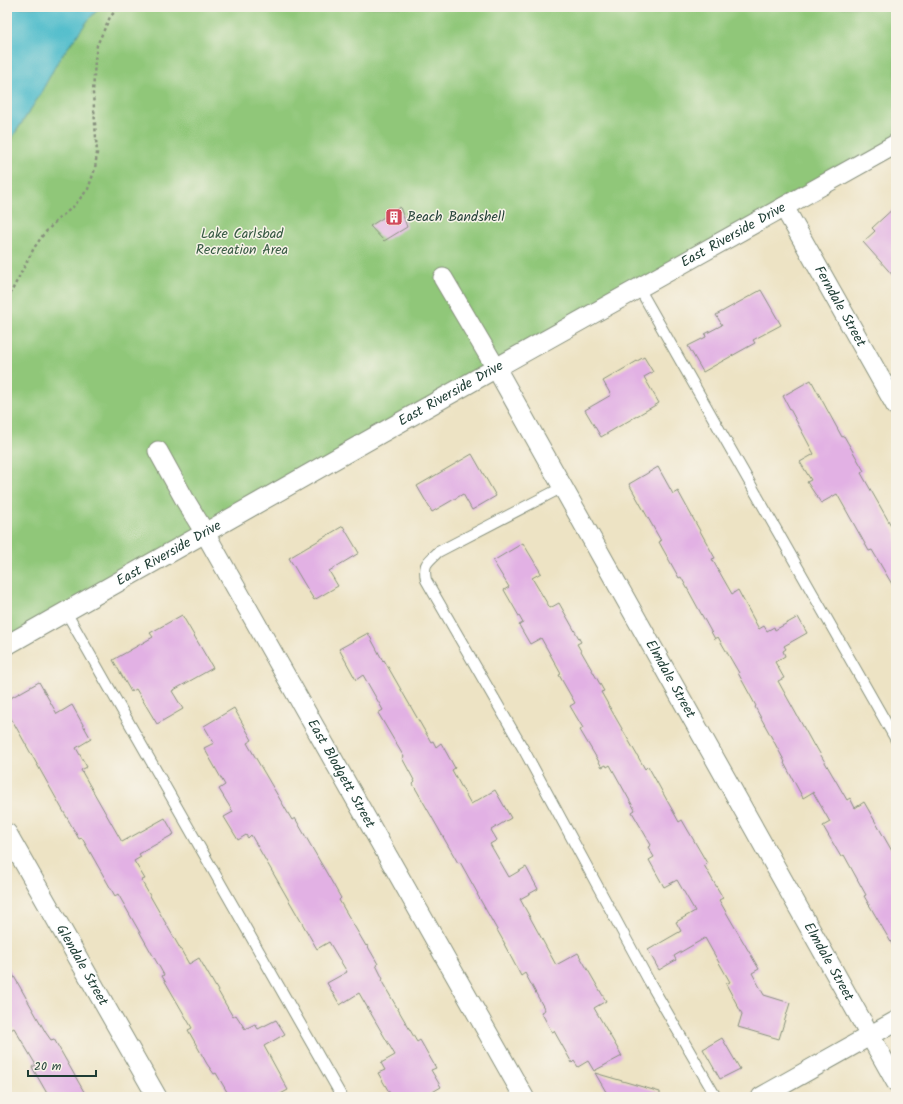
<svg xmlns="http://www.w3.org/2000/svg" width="903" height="1104" viewBox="0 0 903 1104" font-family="Kalam,sans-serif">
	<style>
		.green { fill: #90c779; stroke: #588256 }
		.water { fill: #52becc; stroke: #387e80 }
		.building { fill: #e2b1e4 }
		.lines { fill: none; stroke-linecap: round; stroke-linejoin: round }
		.service-casing { stroke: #86907c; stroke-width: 12 }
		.minor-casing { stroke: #86907c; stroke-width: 21 }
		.path { stroke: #86907c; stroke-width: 2.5; stroke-dasharray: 3 3; stroke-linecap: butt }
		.service { stroke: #fff; stroke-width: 10 }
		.minor { stroke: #fff; stroke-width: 19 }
		.labels { text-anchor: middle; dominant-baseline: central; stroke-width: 3; stroke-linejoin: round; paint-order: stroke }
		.poi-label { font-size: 14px; fill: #1f3d34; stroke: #f7f3e8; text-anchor: start }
		.park-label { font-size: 14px; fill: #365942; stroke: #f7f3e8 }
		.street-label { font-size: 14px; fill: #1f3d34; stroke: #f7f3e8 }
	</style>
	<rect width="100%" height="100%" fill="#f7f3e8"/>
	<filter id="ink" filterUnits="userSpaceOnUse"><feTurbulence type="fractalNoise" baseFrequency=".025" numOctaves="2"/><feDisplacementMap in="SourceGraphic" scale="8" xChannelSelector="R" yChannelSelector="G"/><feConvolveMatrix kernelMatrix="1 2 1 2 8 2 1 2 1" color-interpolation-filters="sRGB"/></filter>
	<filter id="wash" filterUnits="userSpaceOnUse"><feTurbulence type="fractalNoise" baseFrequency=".012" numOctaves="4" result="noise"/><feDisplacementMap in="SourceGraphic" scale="16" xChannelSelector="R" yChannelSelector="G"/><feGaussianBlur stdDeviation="0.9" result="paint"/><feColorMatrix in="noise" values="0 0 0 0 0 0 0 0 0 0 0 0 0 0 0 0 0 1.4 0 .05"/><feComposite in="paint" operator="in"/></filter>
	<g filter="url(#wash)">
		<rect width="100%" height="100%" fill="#ede3c4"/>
		<!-- green -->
		<path class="green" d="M100 7H896V144L7 645V146L38 98 58 61 89 19Z"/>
		<!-- water -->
		<path class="water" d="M7 7H100L89 19 58 61 38 98 7 145Z"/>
		<g id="blocks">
			<!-- building -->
			<path class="building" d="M896 206V279L863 242 875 231 872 228Z
				M400 207 407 227 384 241 370 226Z
				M761 290 781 325 753 340 755 343 703 372 688 346 706 337 705 334 722 325 716 315Z
				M644 357 653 372 644 377 659 403 601 437 585 410 611 395 603 381Z
				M811 380 842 437 844 436 864 471 861 473 896 534V591L872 550 869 551 837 494 821 503 807 482 811 480 800 462 814 454 783 396Z
				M472 454 496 496 472 510 463 494 432 512 417 486Z
				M658 467 673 494 678 491 715 558 712 559 732 594 738 590 759 629 764 626 767 631 774 627 775 630 798 617 807 633 784 646 786 649 783 651 785 656 775 662 784 678 778 681 814 746 815 745 847 800 850 798 855 808 864 802 896 858V951L864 896 866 895 844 855 841 857 823 826 830 822 813 792 803 798 784 763 785 762 755 707 756 706 738 673H739L718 637 715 639 681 577 679 578 659 542 661 541 629 484Z
				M343 526 359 553 329 571 338 586 314 600 289 558Z
				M523 543 541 573 532 578 550 608 559 603 581 642 577 644 604 691 601 692 645 769 648 766 679 822 682 820 707 863 704 865 723 898 719 900 759 969 752 973 764 995 790 1003 779 1039 738 1027 742 1014 726 984 730 982 705 938 674 956 676 960 659 970 648 950 681 931 676 922 695 911 677 880 664 887 649 860 654 857 648 847 651 845 632 812 635 810 610 765 607 767 606 765 602 767 580 730 583 728 570 706 575 703 559 675 561 674 541 638 530 644 519 625 523 623 504 590 509 587 493 561Z
				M182 615 213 668 172 691 183 709 157 724 136 689 131 692 113 660 153 637 150 633Z
				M368 633 383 661 384 660 431 742 433 741 436 747 441 743 455 768 452 770 471 804 495 790 511 818 491 830 497 840 490 844 509 877 526 867 538 889 520 899 556 965 578 953 606 1001 594 1008 622 1056 594 1071 588 1061 578 1067 574 1061 572 1063 554 1031 552 1032 541 1012 545 1010 525 973 521 976 504 944H505L477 894H478L460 862 458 863 413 784 415 782 402 758 404 757 378 713 383 710 363 675 356 680 339 649Z
				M39 682 57 714 72 705 91 739 76 748 87 767 81 770 122 842 165 818 174 834 139 854 141 857 134 861 145 879 141 880 189 964 199 958 233 1017 236 1015 245 1029 255 1024 258 1029 276 1020 285 1034 264 1046 288 1090 275 1097H230L216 1073 214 1074 207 1064 188 1030 192 1028 162 976 164 975 118 894 115 896 82 838 79 839 7 711V700Z
				M234 708 252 740 247 743 292 820 295 818 341 898 339 900 366 946 367 945 378 964 376 965 383 979 381 980 417 1042 420 1040 436 1068 431 1070 441 1087 424 1097H392L378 1073 385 1070 381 1063 395 1055 359 993 340 1005 327 983 347 972 329 942 317 949 251 835 248 838 246 835 238 840 224 817 233 812 219 789 225 785 204 748 214 743 204 726Z
				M7 964 46 1033 51 1040 54 1039 87 1097H49L32 1067 36 1065 14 1028 7 1032Z
				M722 1038 740 1069 720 1079 703 1049Z
				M595 1073 660 1092V1097H609Z"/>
		</g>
	</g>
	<g filter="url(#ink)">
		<use href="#blocks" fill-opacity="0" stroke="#86907c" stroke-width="1"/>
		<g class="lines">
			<defs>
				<path id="service" d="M639 288 896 740
					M563 487 438 552C427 563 423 563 426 580L525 752 649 981 716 1097
					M66 612 342 1097"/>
				<g id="minor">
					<path id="s1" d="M784 207 896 406"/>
					<path id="s2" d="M443 278 496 368 896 1082"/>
					<path id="s3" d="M158 451 185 500 205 533 524 1097"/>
					<path id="s4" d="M7 645 496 368 896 144"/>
					<path id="s5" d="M7 833 157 1097"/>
					<path d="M761 1097 896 1021"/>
				</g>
			</defs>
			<!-- service casing -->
			<use href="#service" class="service-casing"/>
			<!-- minor casing -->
			<use href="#minor" class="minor-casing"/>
			<!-- path -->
			<path class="path" d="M7 300 34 248 43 235 57 220 73 207 88 189 95 169 97 153 93 93 95 60 97 45 110 17 119 7"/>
			<!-- service -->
			<use href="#service" class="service"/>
			<!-- minor -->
			<use href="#minor" class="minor"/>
		</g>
	</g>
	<!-- icons -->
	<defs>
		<symbol id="building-square" viewBox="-11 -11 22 22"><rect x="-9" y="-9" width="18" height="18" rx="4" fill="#d1495b" stroke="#f7f3e8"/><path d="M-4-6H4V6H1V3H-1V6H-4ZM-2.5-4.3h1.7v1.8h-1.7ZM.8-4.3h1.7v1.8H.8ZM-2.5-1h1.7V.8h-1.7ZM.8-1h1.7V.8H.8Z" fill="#fff"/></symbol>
	</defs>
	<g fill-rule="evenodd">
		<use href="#building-square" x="384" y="207" width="20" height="20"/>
	</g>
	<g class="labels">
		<!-- poi labels -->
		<g class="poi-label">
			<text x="407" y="217">Beach Bandshell</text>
		</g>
		<!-- park labels -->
		<g class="park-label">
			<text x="242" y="234">Lake Carlsbad<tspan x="242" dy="16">Recreation Area</tspan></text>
		</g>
		<!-- street labels -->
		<g class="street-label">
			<text stroke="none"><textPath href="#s4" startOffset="834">East Riverside Drive</textPath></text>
			<text stroke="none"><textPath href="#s1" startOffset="114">Ferndale Street</textPath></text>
			<text stroke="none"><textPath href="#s4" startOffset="510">East Riverside Drive</textPath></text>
			<text stroke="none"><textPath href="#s4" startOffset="186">East Riverside Drive</textPath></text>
			<text stroke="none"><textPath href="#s2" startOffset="461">Elmdale Street</textPath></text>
			<text stroke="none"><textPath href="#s3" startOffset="371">East Blodgett Street</textPath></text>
			<text stroke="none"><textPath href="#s2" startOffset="785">Elmdale Street</textPath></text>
			<text stroke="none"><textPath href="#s5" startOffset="152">Glendale Street</textPath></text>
		</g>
	</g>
	<!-- margin -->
	<rect width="903" height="1104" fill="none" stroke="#f7f3e8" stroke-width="24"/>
	<!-- scale -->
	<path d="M28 1070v6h68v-6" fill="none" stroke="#1f3d34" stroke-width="2"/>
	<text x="34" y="1070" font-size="12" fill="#1f3d34" stroke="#f7f3e8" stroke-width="3" paint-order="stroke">20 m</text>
</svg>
